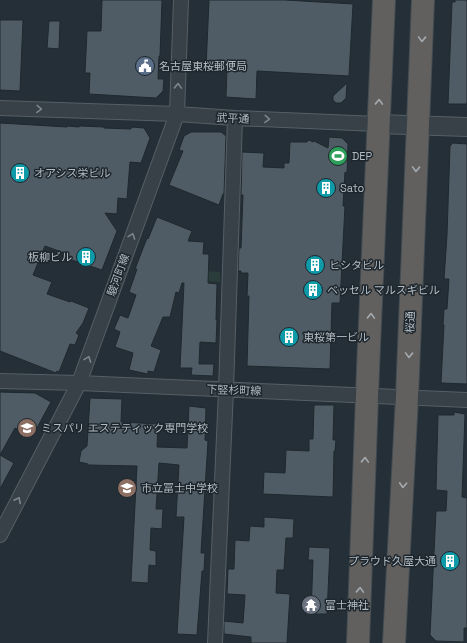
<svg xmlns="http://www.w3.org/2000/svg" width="467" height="643" viewBox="0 0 467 643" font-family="'Space Grotesk','Noto Sans JP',sans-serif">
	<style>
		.green { fill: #2a3d3a }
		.building { fill: #505c65; stroke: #1f282e }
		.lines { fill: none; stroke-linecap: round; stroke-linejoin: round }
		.minor-casing { stroke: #565f65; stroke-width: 16 }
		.tertiary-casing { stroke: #565f65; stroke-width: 20 }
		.trunk-casing { stroke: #434c52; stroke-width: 24 }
		.minor { stroke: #384148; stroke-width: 14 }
		.tertiary { stroke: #384148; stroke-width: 18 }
		.trunk { stroke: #62605e; stroke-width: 22 }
		.oneway { stroke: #a3aab0 }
		.oneway2 { stroke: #7c858c }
		.labels { text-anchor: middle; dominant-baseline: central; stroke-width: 3; stroke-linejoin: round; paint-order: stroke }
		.poi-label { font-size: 11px; fill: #b3bcc4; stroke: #1d262c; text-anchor: start }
		.street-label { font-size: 11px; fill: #b3bcc4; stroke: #1d262c }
	</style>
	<rect width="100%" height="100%" fill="#242f37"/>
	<!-- green -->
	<path class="green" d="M185 270 220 272V282L184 280Z"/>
	<!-- building -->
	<path class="building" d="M102 0H162L160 56H159L158 79H164L163 91 156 98 89 94 90 73H85L87 31H101Z
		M209 0H285L353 4 349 76 257 71 256 99 226 97 227 69 206 68Z
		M455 0H467V104H448L452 2H455Z
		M0 20H23L20 91 0 90Z
		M49 21H60L59 49 47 48Z
		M347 83 346 98 341 103H336L333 100V96Z
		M0 123 67 127V126L79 127 80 126 104 127V128L131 129V127L144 128 150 138 141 163 130 162 127 199 118 198 117 214 105 213 117 231 102 270 66 258 67 254 45 246 33 275 52 282 47 294 70 302 71 301 89 308 83 323 76 333 79 335 75 345 70 344 59 372 57 371 56 373 0 351Z
		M191 132H221L226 136 224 194H223L219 205 169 185 183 151 179 150 184 136Z
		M329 137 342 138 348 144 347 173 345 172 343 206H345L340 303H332L330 369 247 366 249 296H247L248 273H241V271H238L239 248H241L243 195H241L242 152 264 153 263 167 284 168V163H289L290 142H307L309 140 313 142 314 141 328 148Z
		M453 143 467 144V384L441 383 444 325H443L444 309H447L449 279H444L447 235 450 146Z
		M157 217 192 231 188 241 204 242 203 254H209L208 283 217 284 216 320H217L216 343 200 342 199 364H214L213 376 191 375 192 368H180L184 283H182L179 293 176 292 170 317H163L151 346 161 350 154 372 148 371V374L129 370 133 353 115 347 120 332 114 329 120 315 128 318 136 295 129 292 137 269H135L147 238 148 239Z
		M0 392 35 393 51 402 32 437 15 428 0 455 14 463 0 489Z
		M90 398 122 399 121 422 158 424 157 447 187 448 189 406 206 408 205 440 208 441 201 553H205L204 571H202L197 635 177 634 184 517H176L179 465 159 463 156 509H163L162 529 151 528 150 550 156 551V566L149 565 148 583 131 582 137 466 88 465V464L79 462 81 451 87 446Z
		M314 405H334L333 440H336L335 451H334L333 497 263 494 264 472 285 473 286 450 309 451V439H313Z
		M454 412 465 414 462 497 467 498V628H464V642L436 641 430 635 436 511H446L447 491 436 490 438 415H454Z
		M264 517 294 519 293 538H286L284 570H277L276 593 290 594 287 643H251V637L224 634V621L243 623 245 595 227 594 228 569H234L235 540 249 541 250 526 264 527Z
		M309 547 330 548 327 614H311L313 560H308Z"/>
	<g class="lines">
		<defs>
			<path id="minor" d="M0 108 177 114 235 118 378 124
				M0 381 79 383 467 400
				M0 535 79 383 177 114 181 0
				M215 643 226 390 235 118"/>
			<path id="tertiary" d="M378 124 467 127"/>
			<path id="trunk" d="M358 643 368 369 384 0
				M394 643 407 397 423 0"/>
		</defs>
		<!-- minor casing -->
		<use href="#minor" class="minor-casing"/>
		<!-- tertiary casing -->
		<use href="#tertiary" class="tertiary-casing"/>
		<!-- trunk casing -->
		<use href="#trunk" class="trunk-casing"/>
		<!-- minor -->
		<use href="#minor" class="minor"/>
		<!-- tertiary -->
		<use href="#tertiary" class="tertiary"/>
		<!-- trunk -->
		<use href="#trunk" class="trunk"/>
	</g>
	<!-- one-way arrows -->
	<defs><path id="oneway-chevron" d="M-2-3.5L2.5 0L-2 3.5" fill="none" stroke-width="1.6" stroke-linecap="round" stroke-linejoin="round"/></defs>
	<g class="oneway">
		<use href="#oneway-chevron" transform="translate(422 39) rotate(92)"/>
		<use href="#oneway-chevron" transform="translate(379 102) rotate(-88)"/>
		<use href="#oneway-chevron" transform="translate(416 169) rotate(92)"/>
		<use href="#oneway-chevron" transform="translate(371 316) rotate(-88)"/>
		<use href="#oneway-chevron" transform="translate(409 355) rotate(92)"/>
		<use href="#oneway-chevron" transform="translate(365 460) rotate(-88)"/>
		<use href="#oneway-chevron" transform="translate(403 485) rotate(93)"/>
		<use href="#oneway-chevron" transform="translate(360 590) rotate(-88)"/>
	</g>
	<g class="oneway2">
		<use href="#oneway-chevron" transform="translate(178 86) rotate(-88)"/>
		<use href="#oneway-chevron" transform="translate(39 109) rotate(2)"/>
		<use href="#oneway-chevron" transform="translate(267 119) rotate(2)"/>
		<use href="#oneway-chevron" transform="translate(132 236) rotate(-70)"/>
		<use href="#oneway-chevron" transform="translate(88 359) rotate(-70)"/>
		<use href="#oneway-chevron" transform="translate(18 500) rotate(-63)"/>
	</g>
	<!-- icons -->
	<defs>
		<symbol id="civic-disc" viewBox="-11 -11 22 22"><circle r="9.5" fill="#5c6f8a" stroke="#1d262c"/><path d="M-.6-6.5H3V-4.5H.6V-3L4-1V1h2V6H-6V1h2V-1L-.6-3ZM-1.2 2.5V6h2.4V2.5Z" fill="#fff"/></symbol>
		<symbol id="stadium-disc" viewBox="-11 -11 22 22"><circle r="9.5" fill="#2e9e5b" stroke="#1d262c"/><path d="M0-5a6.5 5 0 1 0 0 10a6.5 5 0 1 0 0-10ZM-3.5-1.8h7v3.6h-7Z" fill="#fff"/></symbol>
		<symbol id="building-disc" viewBox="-11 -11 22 22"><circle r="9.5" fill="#0f9aa8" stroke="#1d262c"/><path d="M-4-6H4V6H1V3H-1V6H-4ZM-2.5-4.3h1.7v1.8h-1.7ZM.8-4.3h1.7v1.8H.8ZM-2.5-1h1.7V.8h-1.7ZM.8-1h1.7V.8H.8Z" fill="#fff"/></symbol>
		<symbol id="university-disc" viewBox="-11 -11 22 22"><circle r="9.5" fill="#8d6e63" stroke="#1d262c"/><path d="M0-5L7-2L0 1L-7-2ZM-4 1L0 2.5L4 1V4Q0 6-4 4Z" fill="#fff"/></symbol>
		<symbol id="school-disc" viewBox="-11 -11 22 22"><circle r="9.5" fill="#8d6e63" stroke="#1d262c"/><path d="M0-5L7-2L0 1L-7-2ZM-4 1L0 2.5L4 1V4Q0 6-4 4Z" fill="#fff"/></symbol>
		<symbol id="temple-disc" viewBox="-11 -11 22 22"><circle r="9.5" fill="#6b7280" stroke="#1d262c"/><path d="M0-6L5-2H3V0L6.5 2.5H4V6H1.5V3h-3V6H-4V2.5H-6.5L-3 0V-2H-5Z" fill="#fff"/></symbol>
	</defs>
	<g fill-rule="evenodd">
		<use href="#civic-disc" x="134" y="55" width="22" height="22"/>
		<use href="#stadium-disc" x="327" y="145" width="22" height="22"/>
		<use href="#building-disc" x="9" y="162" width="22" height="22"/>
		<use href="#building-disc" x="315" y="177" width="22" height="22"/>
		<use href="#building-disc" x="75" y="246" width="22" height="22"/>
		<use href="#building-disc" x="304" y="254" width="22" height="22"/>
		<use href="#building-disc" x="302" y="279" width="22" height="22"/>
		<use href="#building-disc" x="278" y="326" width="22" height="22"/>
		<use href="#university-disc" x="16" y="417" width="22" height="22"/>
		<use href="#school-disc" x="116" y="477" width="22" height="22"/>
		<use href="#building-disc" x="439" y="550" width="22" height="22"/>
		<use href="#temple-disc" x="300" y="594" width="22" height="22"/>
	</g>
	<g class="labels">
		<!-- poi labels -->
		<g class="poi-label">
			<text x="159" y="66">名古屋東桜郵便局</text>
			<text x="352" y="156">DEP</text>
			<text x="34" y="173">オアシス栄ビル</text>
			<text x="340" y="188">Sato</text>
			<text x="72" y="257" text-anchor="end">板柳ビル</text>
			<text x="329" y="265">ヒシタビル</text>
			<text x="327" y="290">ベッセル マルスギビル</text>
			<text x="303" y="337">東桜第一ビル</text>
			<text x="41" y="428">ミスパリ エステティック専門学校</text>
			<text x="141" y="488">市立冨士中学校</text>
			<text x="436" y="561" text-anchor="end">プラウド久屋大通</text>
			<text x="325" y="605">富士神社</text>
		</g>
		<!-- street labels -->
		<g class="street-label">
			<text transform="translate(233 118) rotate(3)">武平通</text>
			<text transform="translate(118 275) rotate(-70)">駿河町線</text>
			<text transform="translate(410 322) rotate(-88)">桜通</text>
			<text transform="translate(234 390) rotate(2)">下竪杉町線</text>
		</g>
	</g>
</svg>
